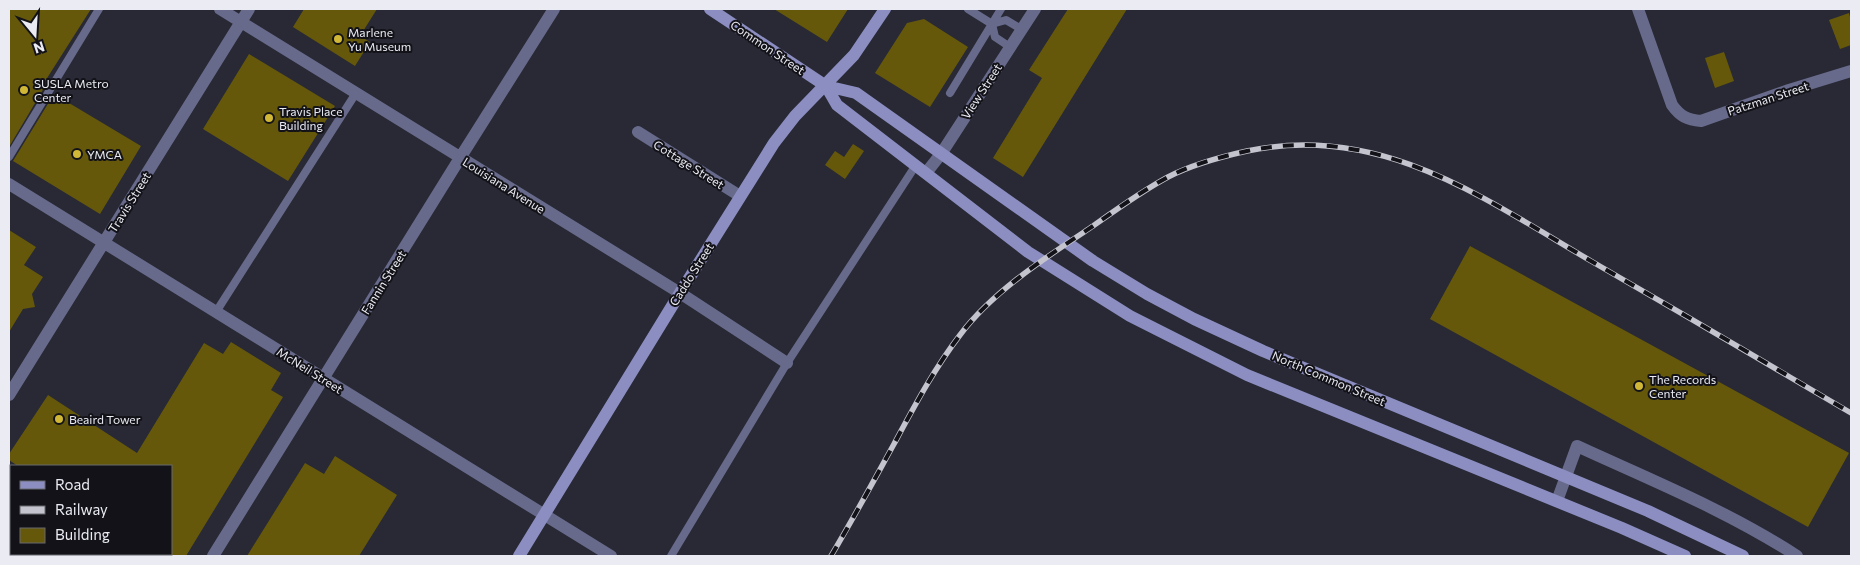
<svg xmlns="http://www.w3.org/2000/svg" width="1860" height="565" viewBox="0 0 1860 565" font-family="Commissioner,sans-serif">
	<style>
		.building { fill: #66580a }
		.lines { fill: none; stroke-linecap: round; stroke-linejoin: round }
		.lane { stroke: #686a8b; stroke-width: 8 }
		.street { stroke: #686a8b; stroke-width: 12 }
		.secondary { stroke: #8c8ec2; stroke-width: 12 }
		.rail-casing { stroke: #c3c4cd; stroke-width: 5.5 }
		.rail { stroke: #121218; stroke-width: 4; stroke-dasharray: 11; stroke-linecap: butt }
		.poi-dot { fill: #d0b836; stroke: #121218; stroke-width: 2 }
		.labels { text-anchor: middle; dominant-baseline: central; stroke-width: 4; stroke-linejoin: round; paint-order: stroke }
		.poi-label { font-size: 12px; fill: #eaebf3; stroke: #121218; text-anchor: start }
		.street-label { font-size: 12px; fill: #eaebf3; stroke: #121218 }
	</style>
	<rect width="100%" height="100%" fill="#282935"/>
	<!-- building -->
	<path class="building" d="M9 9H91L42 86 44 88 9 147Z
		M304 9H377L360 36 370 42 355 66 293 27Z
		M774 9H848L827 42Z
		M1068 9H1127L1023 177 993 158 1042 78 1029 70Z
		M1849 13 1851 21V45L1840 49 1829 20Z
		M924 19 968 47 930 107 875 73 907 23Z
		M1724 52 1734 81 1715 88 1705 58Z
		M249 54 335 106 288 181 203 129Z
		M54 94 141 146 100 214 13 161Z
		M853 144 864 151 845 179 825 165 835 151 844 157Z
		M9 230 36 247 24 265 43 277 32 294 35 307 23 309 9 332Z
		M1470 246 1849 453 1808 527 1430 319Z
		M231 342 281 373 271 390 283 397 186 556H171V466H18L9 460V454L48 395 137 453 204 343 223 354Z
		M335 456 397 495 359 556H247L305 463 324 474Z"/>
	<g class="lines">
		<!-- lane -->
		<path class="lane" d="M968 9 992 24
			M1010 47 995 37 992 24 1006 20 1021 29
			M950 93 1001 9
			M9 157 99 9
			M216 312 356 93
			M671 556 787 363 916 165"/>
		<!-- street -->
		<path class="street" d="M220 9 680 293 787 363
			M1638 9 1672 105C1680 116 1687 120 1701 121L1789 90 1851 71
			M638 132 740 196
			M926 173 941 154 1035 9
			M9 184 611 556
			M9 395 249 9
			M1557 501 1577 446C1651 480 1728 511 1797 556
			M213 556 460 158 554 9"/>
		<!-- secondary -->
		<path class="secondary" d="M710 9 826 86 856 93 1093 261 1147 294 1194 319 1263 351 1648 511 1743 556
			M826 86 837 105 1028 252 1130 316 1247 375 1622 528 1685 556
			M9 487 11 488
			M120 554 124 556
			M519 556 680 293 774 143 795 116 854 55 885 9"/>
		<defs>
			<path id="rail" d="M831 556C853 519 873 482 894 444 914 407 934 369 960 335 993 291 1048 256 1093 226 1117 209 1142 191 1168 177 1193 164 1220 157 1247 151 1380 123 1482 197 1591 261 1678 311 1765 362 1851 413"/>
		</defs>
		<!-- rail casing -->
		<use href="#rail" class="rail-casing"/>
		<!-- rail -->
		<use href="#rail" class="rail"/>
	</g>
	<!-- markers -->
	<g class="poi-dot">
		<circle cx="338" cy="39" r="5"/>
		<circle cx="24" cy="90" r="5"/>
		<circle cx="269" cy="118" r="5"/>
		<circle cx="77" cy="154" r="5"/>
		<circle cx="1639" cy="386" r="5"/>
		<circle cx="59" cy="419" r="5"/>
	</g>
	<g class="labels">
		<!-- poi labels -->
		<g class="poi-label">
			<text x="348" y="32">Marlene<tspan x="348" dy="14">Yu Museum</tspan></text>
			<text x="34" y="83">SUSLA Metro<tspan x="34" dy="14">Center</tspan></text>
			<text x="279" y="111">Travis Place<tspan x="279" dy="14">Building</tspan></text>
			<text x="87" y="154">YMCA</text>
			<text x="1649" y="379">The Records<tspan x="1649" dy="14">Center</tspan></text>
			<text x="69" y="419">Beaird Tower</text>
		</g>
		<!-- street labels -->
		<g class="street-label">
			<text transform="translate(768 47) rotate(34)">Common Street</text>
			<text transform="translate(981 91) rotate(-57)">View Street</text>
			<text transform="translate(1768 98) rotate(-18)">Patzman Street</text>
			<text transform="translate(689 164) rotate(32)">Cottage Street</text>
			<text transform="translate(504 185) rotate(32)">Louisiana Avenue</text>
			<text transform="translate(129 202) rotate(-58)">Travis Street</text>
			<text transform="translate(691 274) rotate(-58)">Caddo Street</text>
			<text transform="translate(383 282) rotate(-58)">Fannin Street</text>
			<text transform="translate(310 370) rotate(32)">McNeil Street</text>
			<text transform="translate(1329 378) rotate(23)">North Common Street</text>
		</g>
	</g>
	<!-- border -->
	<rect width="1860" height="565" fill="none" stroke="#eaebf3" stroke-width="20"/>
	<!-- legend -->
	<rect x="10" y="465" width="162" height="90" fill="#121218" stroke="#686970"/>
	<rect x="20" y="481" width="25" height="8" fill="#8c8ec2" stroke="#686970"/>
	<text x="55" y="490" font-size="15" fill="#eaebf3">Road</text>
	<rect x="20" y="506" width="25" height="8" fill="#c3c4cd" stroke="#686970"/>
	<text x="55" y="515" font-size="15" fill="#eaebf3">Railway</text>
	<rect x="20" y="528" width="25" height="15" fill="#66580a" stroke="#686970"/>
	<text x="55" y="540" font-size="15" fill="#eaebf3">Building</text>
	<!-- north arrow -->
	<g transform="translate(35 35) rotate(162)" stroke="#121218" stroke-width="4" paint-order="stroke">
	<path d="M0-4L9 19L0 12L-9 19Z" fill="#eaebf3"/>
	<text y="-8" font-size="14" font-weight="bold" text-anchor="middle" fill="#eaebf3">N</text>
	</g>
</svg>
